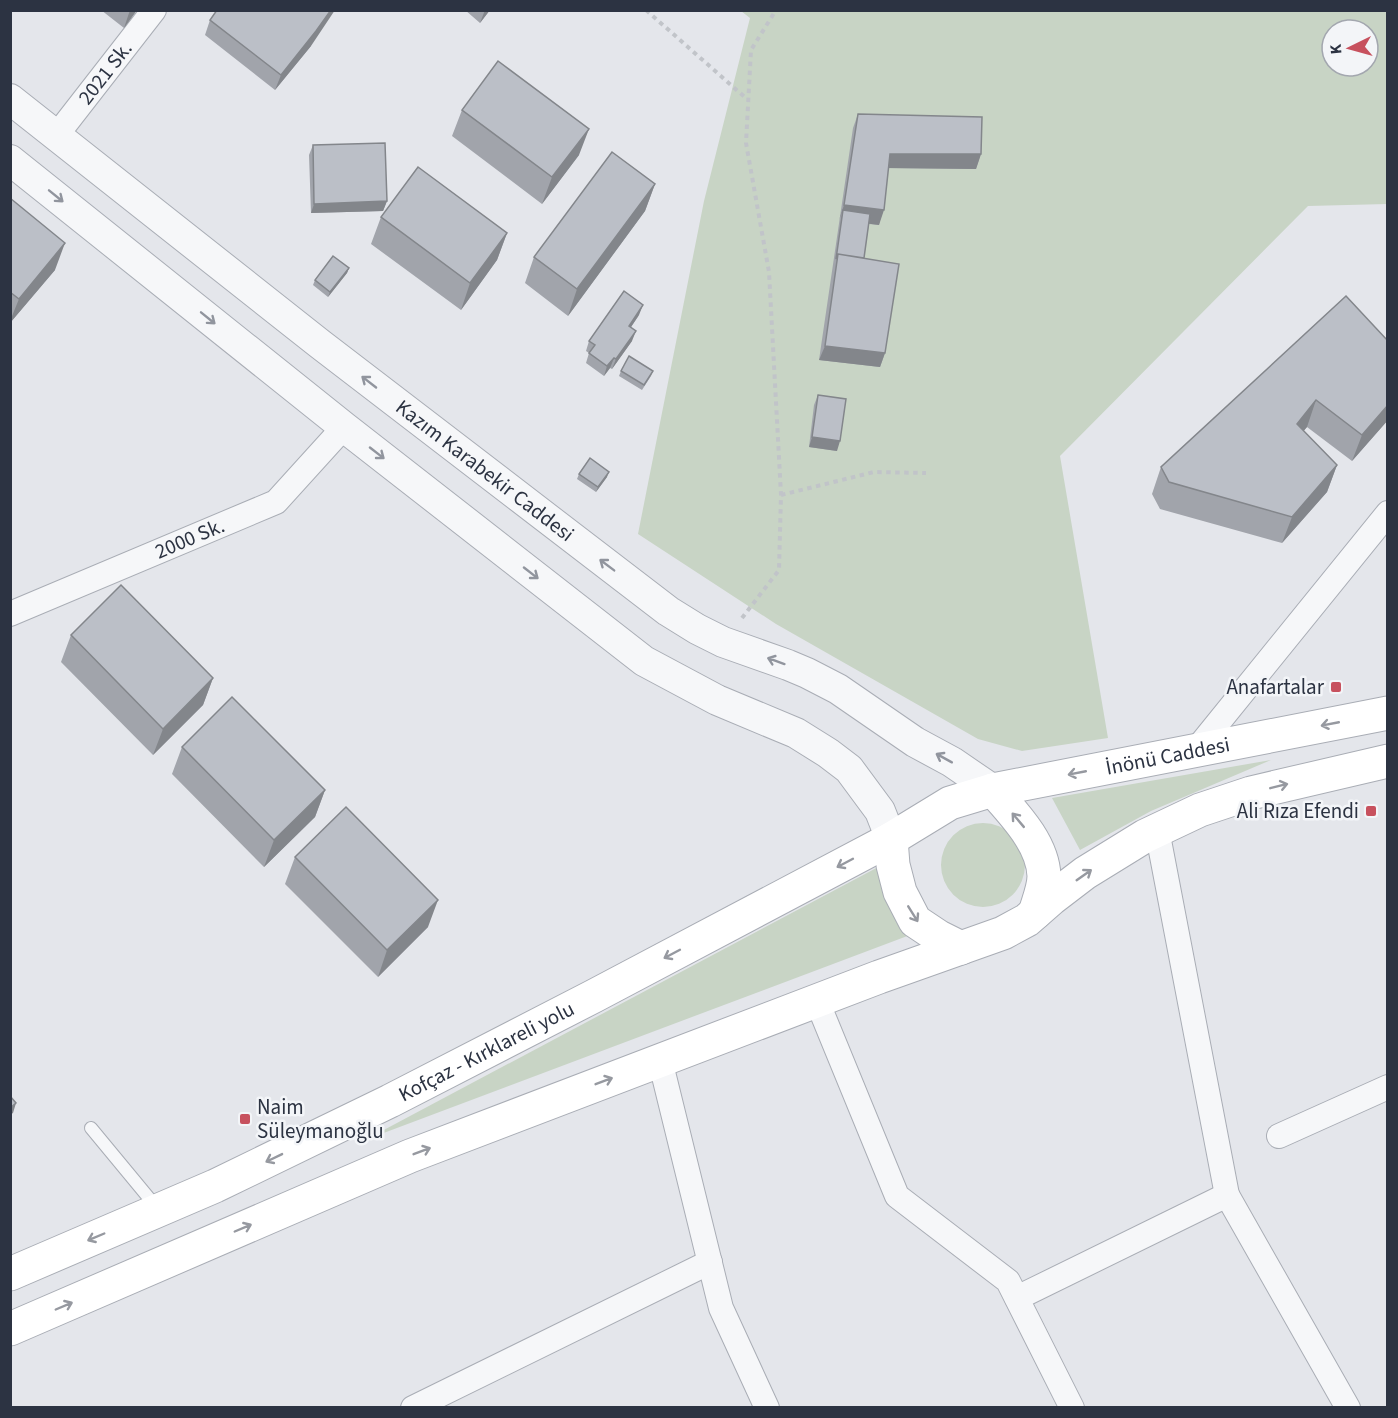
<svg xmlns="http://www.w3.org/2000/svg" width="1398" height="1418" viewBox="0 0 1398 1418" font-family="'Source Sans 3',sans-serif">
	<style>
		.green { fill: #c8d4c5; fill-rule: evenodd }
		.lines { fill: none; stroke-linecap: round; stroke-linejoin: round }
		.service-casing { stroke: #a9adb5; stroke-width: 14 }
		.minor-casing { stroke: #a9adb5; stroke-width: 26 }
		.tertiary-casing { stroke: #a9adb5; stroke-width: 32 }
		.secondary-casing { stroke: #a9adb5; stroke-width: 35 }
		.path { stroke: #c1c4c9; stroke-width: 4; stroke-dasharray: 4.5 4.5; stroke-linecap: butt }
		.service { stroke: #f6f7f9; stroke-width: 12 }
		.minor { stroke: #f6f7f9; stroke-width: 24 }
		.tertiary { stroke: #f6f7f9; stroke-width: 30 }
		.secondary { stroke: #fff; stroke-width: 33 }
		.wall { fill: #a1a4ab }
		.shaded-wall { fill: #83868b }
		.building { fill: #bbbfc7; stroke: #83868b; stroke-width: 1.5 }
		.oneway { stroke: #91959e }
		.oneway2 { stroke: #9699a0 }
		.poi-dot { fill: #c7515e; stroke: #f3f5f8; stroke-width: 2 }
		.labels { text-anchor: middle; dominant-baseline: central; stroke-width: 5; stroke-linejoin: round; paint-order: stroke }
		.street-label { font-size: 21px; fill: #2c3342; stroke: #f3f5f8 }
		.poi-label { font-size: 21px; fill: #2c3342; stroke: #f3f5f8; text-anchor: end }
	</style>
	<rect width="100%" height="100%" fill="#e4e6eb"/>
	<!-- green -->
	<path class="green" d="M741 11H1387V204L1308 206 1060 456 1108 738 1022 751 978 739 776 624 638 534 704 201 750 18ZM1332 30H1368V66H1332Z
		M1271 760 1151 811 1080 850 1052 798Z
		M941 865a42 42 0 1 1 84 0a42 42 0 1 1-84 0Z
		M882 865 910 935 365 1140Z"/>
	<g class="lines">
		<defs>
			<path id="service" d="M91 1128 158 1209"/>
			<g id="minor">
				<path id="s1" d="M56 136 154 10"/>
				<path id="s2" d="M10 614 276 502 344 427"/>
				<path d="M1196 750 1388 513"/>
				<path d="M1157 830 1227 1195"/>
				<path d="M817 1001 897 1196 1008 1281 1072 1408"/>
				<path d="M660 1060 721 1308 767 1408"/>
				<path d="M1279 1136 1388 1087"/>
				<path d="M1017 1298 1227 1195 1348 1408"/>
				<path d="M413 1408 710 1262"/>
			</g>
			<g id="tertiary">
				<path id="s3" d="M10 99 320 344 668 611 697 629 723 642 788 665 807 673 838 689 915 742 952 762 993 790"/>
				<path d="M10 160 344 427 644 661 717 700 796 733 828 753 849 769 880 811 891 839"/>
			</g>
			<g id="secondary">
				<path d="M993 790C1013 813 1043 843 1044 876 1044 888 1038 902 1035 913"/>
				<path d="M891 839 893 865 900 892 915 921 939 937 961 948"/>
				<path id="s4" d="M10 1274 215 1186 390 1101 594 996 891 839 950 803 993 790 1388 713"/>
				<path d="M10 1329 410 1156 879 977 1003 933 1027 920 1051 899 1085 873 1145 836 1200 810 1251 793 1388 761"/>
			</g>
		</defs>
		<!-- service casing -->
		<use href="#service" class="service-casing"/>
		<!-- minor casing -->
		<use href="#minor" class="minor-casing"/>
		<!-- tertiary casing -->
		<use href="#tertiary" class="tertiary-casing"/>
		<!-- secondary casing -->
		<use href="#secondary" class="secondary-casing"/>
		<!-- path -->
		<path class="path" d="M646 10 748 100
			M781 495 874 472 926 473
			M742 618 779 570 781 495 769 272 746 143 751 50 776 10"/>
		<!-- service -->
		<use href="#service" class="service"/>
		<!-- minor -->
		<use href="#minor" class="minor"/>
		<!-- tertiary -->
		<use href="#tertiary" class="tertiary"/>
		<!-- secondary -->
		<use href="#secondary" class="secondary"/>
	</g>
	<!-- wall -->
	<path class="wall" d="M101 10H137L124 28Z
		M465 10H490L480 23Z
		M210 20 311 46 275 90 205 35Z
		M462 110 579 155 542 204 452 136Z
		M858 114 981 154 976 169 888 168 879 225 869 224 864 258 885 353 880 367 819 360 853 128Z
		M313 145 387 201 383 211 311 213 309 155Z
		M655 184 645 211 568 316 525 283 534 257Z
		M10 198 55 270 10 323Z
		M381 217 507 233 497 260 461 310 371 244Z
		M349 268 347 273 328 297 313 285 315 280Z
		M639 315 631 327 632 341 612 369 610 368 604 376 586 363 589 353 586 351 589 341Z
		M1388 341V420L1352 461 1307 427 1303 431 1337 465 1327 492 1282 543 1160 509 1152 494 1161 467Z
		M621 371H653L651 376 642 390 619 376Z
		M818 395 837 451 809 447 814 405Z
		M579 474 607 477 596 492 577 479Z
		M71 635 213 678 203 705 153 755 61 662Z
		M182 747 325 790 315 817 264 867 172 774Z
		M295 857 428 927 378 977 285 884Z"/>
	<!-- shaded-wall -->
	<path class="shaded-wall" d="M130 10H137L124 28Z
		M331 10H335L311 46 275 90 281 75Z
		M485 10H490L480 23Z
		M589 129 579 155 542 204 552 177Z
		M890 154H981L976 169 884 168Z
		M655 184 645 211 568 316 577 289Z
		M387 201 383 211 311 213 314 204Z
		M844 205 884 210 879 225 841 220 843 210 839 220Z
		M507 233 497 260 461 310 470 283Z
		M65 243 55 270 10 323V321L19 299Z
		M349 268 347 273 328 297 330 292Z
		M643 305 639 315 625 336 629 326Z
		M636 331 632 341 612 369 616 359Z
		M825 346 885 353 880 367 819 360Z
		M614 358 610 368 604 376 607 366Z
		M1316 400 1307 427 1287 451 1297 424Z
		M1388 405V420L1352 461 1362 435Z
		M812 437 840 441 837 451 809 447Z
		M1337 465 1327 492 1282 543 1292 517Z
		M609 472 607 477 596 492 598 487Z
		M213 678 203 705 153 755 163 729Z
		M325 790 315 817 264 867 274 840Z
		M438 900 428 927 378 977 387 950Z
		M16 1103 13 1113 10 1115V1108Z"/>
	<!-- building -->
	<path class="building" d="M217 10H331L316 31 281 75 210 20Z
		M498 61 589 129 552 177 462 110Z
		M858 114 982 117 981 154H890L884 210 844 205Z
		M385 143 387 201 314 204 313 145Z
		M612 152 655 184 577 289 534 257Z
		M418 167 507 233 470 283 381 217Z
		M10 198 65 243 19 299 10 292Z
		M843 210 870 214 864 258 838 254 836 259Z
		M838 254 899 264 885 353 825 346Z
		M333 256 349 268 330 292 315 280Z
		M624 291 643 305 629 326 636 331 616 359 614 358 607 366 589 353 595 345 589 341Z
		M1346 296 1388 341V405L1362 435 1316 400 1297 424 1337 465 1292 517 1169 482 1161 467Z
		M629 356 653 371 644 385 621 371Z
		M818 395 846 399 840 441 812 437Z
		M590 458 609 472 598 487 579 474Z
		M121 585 213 678 163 729 71 635Z
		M232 697 325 790 274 840 182 747Z
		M346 807 438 900 387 950 295 857Z
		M10 1096 16 1103 10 1108Z"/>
	<!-- one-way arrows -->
	<defs><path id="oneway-shaft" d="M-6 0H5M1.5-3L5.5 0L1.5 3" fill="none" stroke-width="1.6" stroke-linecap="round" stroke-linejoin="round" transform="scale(1.5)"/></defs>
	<g class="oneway">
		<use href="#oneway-shaft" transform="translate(56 196) rotate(39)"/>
		<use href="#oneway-shaft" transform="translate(208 318) rotate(39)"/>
		<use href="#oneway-shaft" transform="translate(369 382) rotate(-142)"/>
		<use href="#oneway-shaft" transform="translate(377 453) rotate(38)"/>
		<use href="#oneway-shaft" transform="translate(607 565) rotate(-143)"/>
		<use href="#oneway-shaft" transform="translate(531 573) rotate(38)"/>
		<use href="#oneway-shaft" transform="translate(776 661) rotate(-160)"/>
		<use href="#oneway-shaft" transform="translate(944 758) rotate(-151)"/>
	</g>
	<g class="oneway2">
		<use href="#oneway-shaft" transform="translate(1330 724) rotate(169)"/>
		<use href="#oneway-shaft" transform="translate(1077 773) rotate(169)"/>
		<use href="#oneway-shaft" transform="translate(1279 786) rotate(-14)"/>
		<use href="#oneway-shaft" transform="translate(1018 820) rotate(-130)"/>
		<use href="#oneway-shaft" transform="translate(845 863) rotate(152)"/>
		<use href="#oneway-shaft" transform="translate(1084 875) rotate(-35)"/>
		<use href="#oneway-shaft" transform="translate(913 914) rotate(58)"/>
		<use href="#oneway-shaft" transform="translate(672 954) rotate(152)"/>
		<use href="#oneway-shaft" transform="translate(604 1081) rotate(-21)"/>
		<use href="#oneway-shaft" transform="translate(422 1151) rotate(-21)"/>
		<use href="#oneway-shaft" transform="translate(274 1158) rotate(154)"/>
		<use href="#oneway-shaft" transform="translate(243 1228) rotate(-23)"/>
		<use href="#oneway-shaft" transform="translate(96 1237) rotate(157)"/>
		<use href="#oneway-shaft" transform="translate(64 1306) rotate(-23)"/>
	</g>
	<!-- markers -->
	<g class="poi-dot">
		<rect x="1330" y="681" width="12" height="12" rx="3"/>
		<rect x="1365" y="805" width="12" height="12" rx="3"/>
		<rect x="239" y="1113" width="12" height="12" rx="3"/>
	</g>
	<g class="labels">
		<!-- street labels -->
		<g class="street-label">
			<text stroke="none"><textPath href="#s1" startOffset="80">2021 Sk.</textPath></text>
			<text stroke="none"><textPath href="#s3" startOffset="603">Kazım Karabekir Caddesi</textPath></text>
			<text stroke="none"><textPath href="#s2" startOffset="195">2000 Sk.</textPath></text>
			<text stroke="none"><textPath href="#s4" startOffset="1275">İnönü Caddesi</textPath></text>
			<text stroke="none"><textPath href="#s4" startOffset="526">Kofçaz - Kırklareli yolu</textPath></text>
		</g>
		<!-- poi labels -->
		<g class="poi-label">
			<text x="1324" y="687">Anafartalar</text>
			<text x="1359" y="811">Ali Rıza Efendi</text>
			<text x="257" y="1107" text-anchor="start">Naim<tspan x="257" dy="24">Süleymanoğlu</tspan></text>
		</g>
	</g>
	<!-- border -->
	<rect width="1398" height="1418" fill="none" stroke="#2c3342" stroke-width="24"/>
	<!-- north arrow -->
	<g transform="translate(1350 48) rotate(265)"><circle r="28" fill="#f3f5f8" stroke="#a3a7af" stroke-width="1.5"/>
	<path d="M0-4.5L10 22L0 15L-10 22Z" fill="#c7515e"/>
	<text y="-9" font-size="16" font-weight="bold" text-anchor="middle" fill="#2c3342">K</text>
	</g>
</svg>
